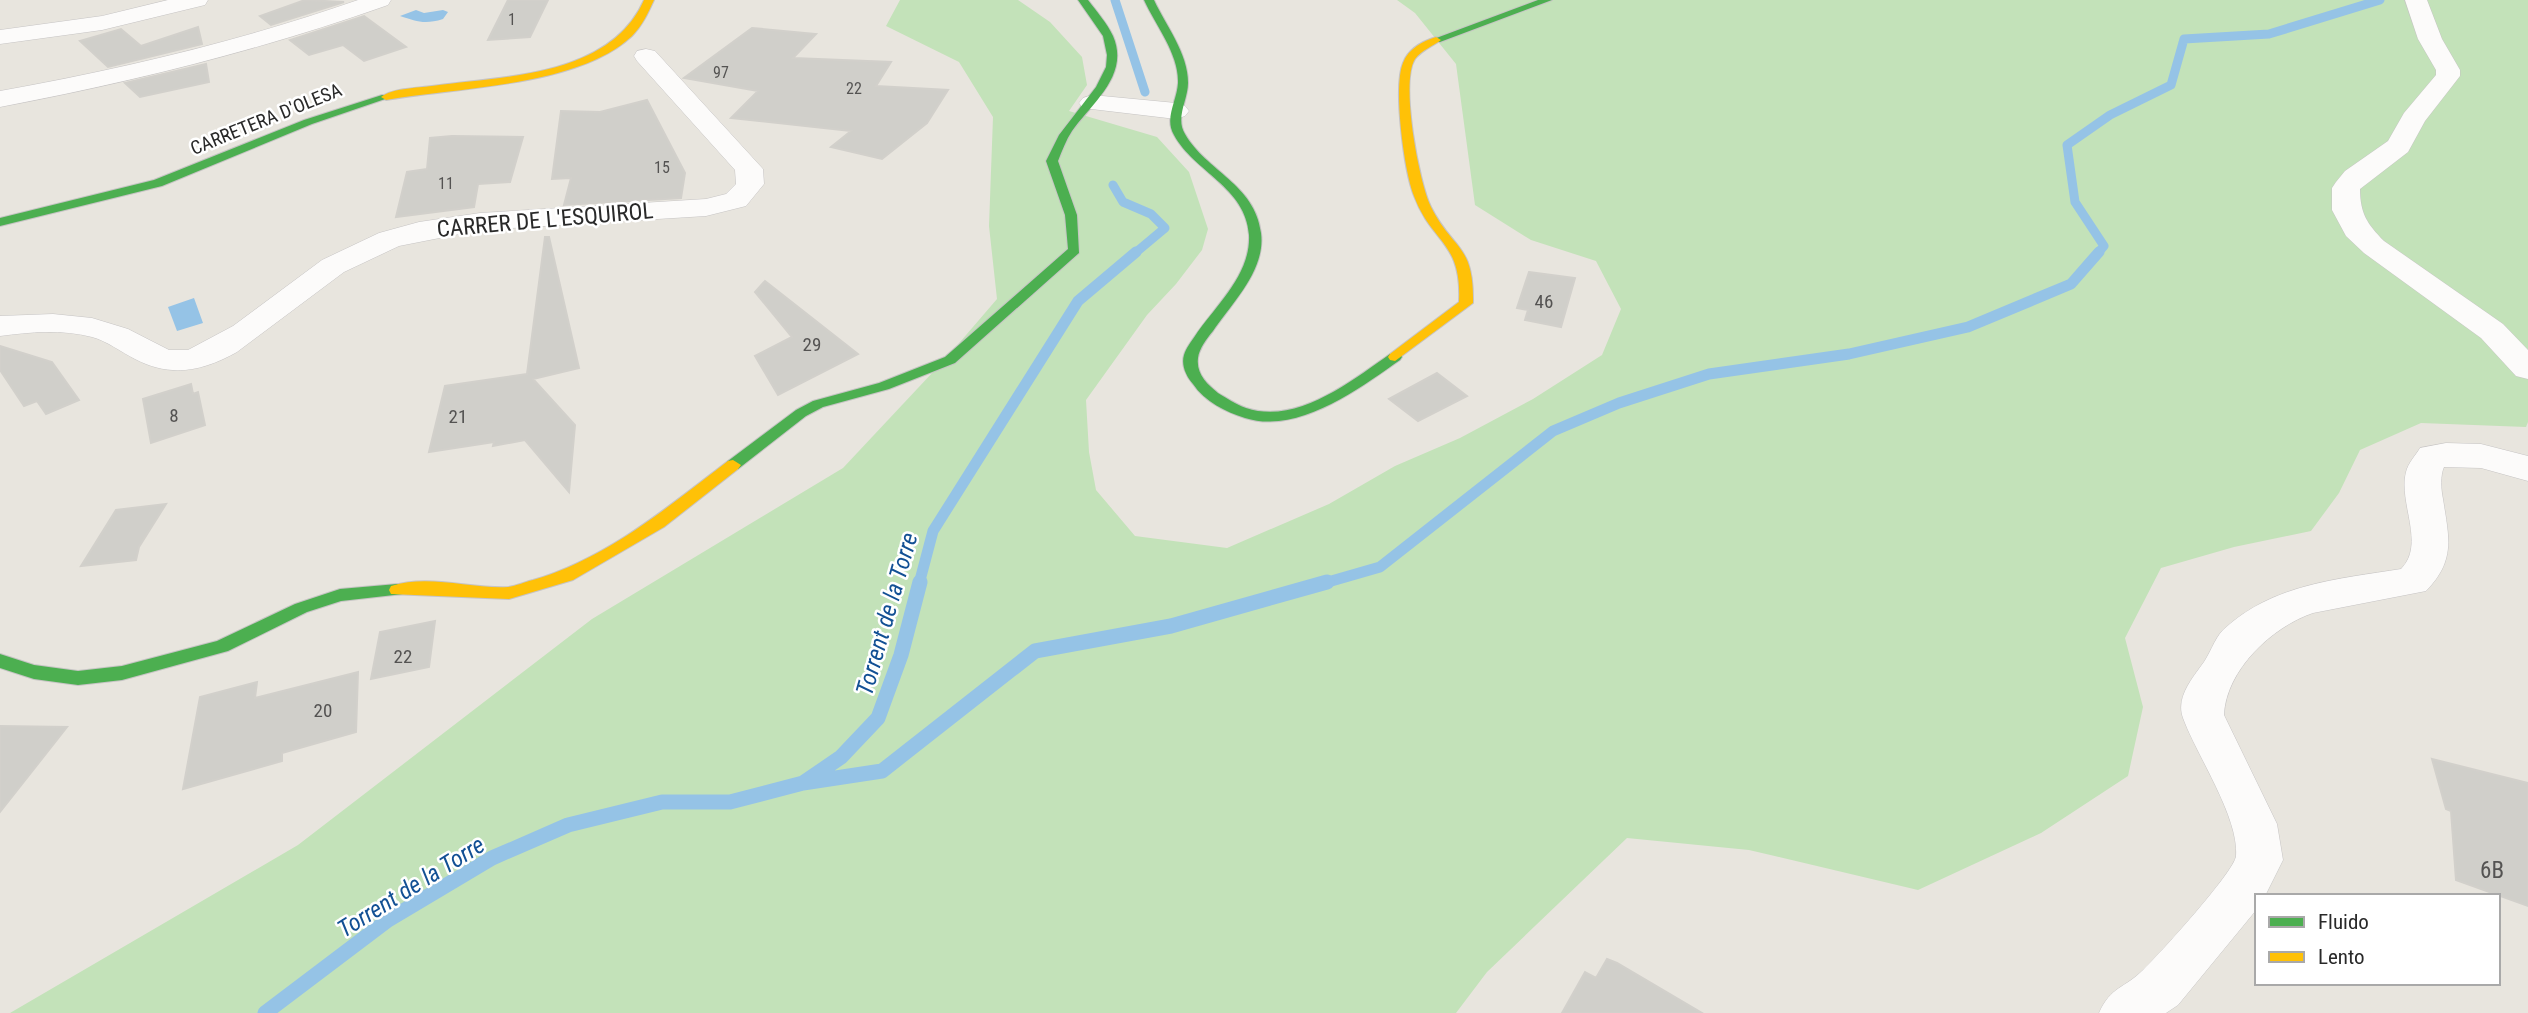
<svg xmlns="http://www.w3.org/2000/svg" width="2528" height="1013" viewBox="0 0 2528 1013" font-family="'Roboto Condensed',sans-serif">
	<style>
		.green { fill: #c3e2b9 }
		.water { fill: #95c3e6 }
		.lines { fill: none; stroke-linecap: round; stroke-linejoin: round }
		.stream-far2 { stroke: #95c3e6; stroke-width: 9 }
		.stream-far1 { stroke: #95c3e6; stroke-width: 11 }
		.stream { stroke: #95c3e6; stroke-width: 15 }
		.building { fill: #d0cfca; stroke: #d2d0cb; stroke-width: 2 }
		.street-casing { stroke: #c6c4c4; stroke-width: 1 }
		.fast-casing { stroke: #c6c4c4; stroke-width: 2 }
		.slow-casing { stroke: #c6c4c4; stroke-width: 2 }
		.street { fill: #fcfbfa; fill-rule: evenodd }
		.fast { fill: #4caf50; fill-rule: evenodd }
		.slow { fill: #ffc107; fill-rule: evenodd }
		.labels { text-anchor: middle; dominant-baseline: central; stroke-width: 5; stroke-linejoin: round; paint-order: stroke }
		.far-number-label { font-size: 16px; fill: #545352 }
		.far-street-label { font-size: 19px; fill: #292929; stroke: #fff }
		.number-label { font-size: 19px; fill: #545352 }
		.street-label { font-size: 23px; fill: #292929; stroke: #fff }
		.near-number-label { font-size: 23px; fill: #545352 }
		.water-label { font-size: 24px; font-style: italic; fill: #125094; stroke: #fff }
	</style>
	<rect width="100%" height="100%" fill="#e8e5de"/>
	<!-- green -->
	<path class="green" d="M900 0H1018L1050 22 1082 57 1087 85 1069 111 1157 137 1189 172 1208 229 1202 250 1176 284 1147 315 1086 400 1089 452 1096 490 1135 536 1227 548 1329 504 1395 466 1460 438 1533 399 1602 355 1621 309 1596 261 1531 240 1475 205 1456 64 1415 13 1397 0H2528V422L2526 427 2421 423 2360 450 2339 493 2311 531 2234 547 2161 568 2125 638 2143 707 2128 776 2041 833 1918 890 1749 850 1627 838 1487 972 1456 1013H10L298 845 592 619 843 468 948 356 997 299 989 226 993 117 959 62 886 26Z"/>
	<!-- water -->
	<path class="water" d="M416 10 424 13 443 10 448 12 443 19C424 25 416 21 400 16Z
		M194 298 203 323 177 331 168 307Z"/>
	<g class="lines">
		<!-- stream-far2 -->
		<path class="stream-far2" d="M1115 0 1145 92
			M1113 185 1123 202 1151 214 1165 228 1134 254
			M2097 254 2104 246 2075 202 2067 145 2110 115 2171 85 2184 39 2269 34 2380 0"/>
		<!-- stream-far1 -->
		<path class="stream-far1" d="M919 584 933 531 1078 301 1136 252
			M1321 584 1380 567 1553 431 1619 403 1709 374 1849 354 1968 327 2071 284 2099 252"/>
		<!-- stream -->
		<path class="stream" d="M803 783 882 771 1035 651 1171 626 1327 582
			M265 1013 388 920 492 858 568 825 662 802H730L803 783 841 757 878 718 901 655 920 582"/>
	</g>
	<!-- building -->
	<path class="building" d="M305 0 344 2 271 25 260 16Z
		M508 0H548L530 37 488 40Z
		M364 16 406 47 364 61 343 45 309 55 290 40Z
		M198 27 202 44 108 67 80 41 121 29 141 46Z
		M752 28 816 34 793 58 891 62 876 86 948 90 927 123 882 159 831 147 851 131 731 118 758 91 684 78Z
		M206 64 209 82 140 97 125 83Z
		M647 100 685 173 681 198 564 205 571 178 552 179 561 111 600 112Z
		M452 136 523 137 510 182 478 184 474 207 396 217 407 172 427 169 430 138Z
		M545 237H549L579 368 533 379 575 425 569 492 525 440 493 446 494 442 429 452 445 386 527 374Z
		M1529 272 1575 278 1561 327 1525 320 1528 310 1517 308Z
		M765 281 858 354 778 395 755 356 792 337 755 292Z
		M0 346 52 362 79 400 46 414 37 401 24 406 0 370Z
		M1437 373 1467 396 1418 421 1389 399Z
		M191 384 193 394 198 392 205 425 151 443 143 399Z
		M166 504 139 547 136 560 81 566 116 510Z
		M435 621 429 667 371 679 380 632Z
		M358 672 356 732 282 753V761L183 789 200 697 257 682 255 698Z
		M0 726 67 727 0 812Z
		M2432 759 2528 783V906L2456 880 2451 811 2446 809Z
		M1607 959 1617 963 1702 1013H1562L1585 972 1596 978Z"/>
	<g class="lines">
		<defs>
			<path id="street" d="M168 0H208L205 5 102 30 0 44V30L102 16Z
				M358 0H391L388 5C261 50 132 82 0 107V91C122 69 241 41 358 0Z
				M2405 0H2427L2442 39 2460 70V76L2425 121 2408 152 2360 189C2360 213 2367 224 2384 241L2503 324 2528 350V379L2516 376 2481 338 2364 253 2346 236 2332 210V188L2336 182 2345 171 2388 141 2404 113 2436 75V70L2418 39Z
				M646 49 655 51 763 169 764 184 746 206 706 216 480 230 399 246 344 272 237 352C203 371 171 378 135 359 121 352 107 341 92 337 62 329 30 332 0 336V316L53 314 92 318 128 329 169 350H188L233 326 322 260 379 233 419 222 480 213 706 199 726 194 736 184 735 170 637 61 634 56 637 51Z
				M1092 95 1176 103 1185 106 1189 111 1185 116 1176 119 1083 108 1079 103 1083 98Z
				M2446 443 2481 444 2528 456V481L2481 468 2444 467C2440 476 2441 489 2443 499 2449 538 2456 560 2426 591L2313 613C2272 627 2226 670 2224 715L2277 824 2283 860 2265 896H2257V909L2178 1005 2166 1013H2099C2111 986 2124 989 2143 970 2158 956 2235 871 2236 856 2239 817 2197 756 2183 718 2176 699 2190 681 2201 666 2210 655 2214 639 2223 630 2272 584 2338 579 2401 569 2426 544 2398 503 2406 472 2408 463 2416 455 2420 448Z"/>
			<path id="fast" d="M1078 0H1088C1097 12 1107 23 1113 36 1130 75 1092 103 1072 131 1066 140 1062 151 1058 161L1077 215 1079 253 955 363 889 389 823 407 806 416 738 469H728L725 465 728 461 796 410 813 401 879 383 945 357 1068 249 1065 215 1046 161 1059 135 1096 87 1106 67 1107 55 1103 36Z
				M1144 0H1154C1166 26 1188 53 1188 83 1188 100 1175 118 1185 134 1206 171 1255 184 1261 233 1266 270 1232 303 1213 331 1207 338 1199 349 1198 358 1196 374 1207 384 1218 393 1228 399 1235 404 1246 408 1297 425 1351 381 1390 354H1400L1402 357 1400 360C1360 388 1298 435 1245 418 1226 412 1205 402 1193 384 1186 376 1181 365 1184 355 1186 348 1191 342 1195 336 1215 306 1251 275 1249 235 1246 187 1194 172 1174 135 1164 118 1177 101 1178 83 1179 54 1156 26 1144 0Z
				M1538 0H1552L1440 42 1431 40Z
				M382 95 391 97 312 124 162 186 0 226V218L154 180 304 120Z
				M397 584 403 586 405 590 403 594 341 601 307 612 228 651 122 680 78 685 34 679 0 668V654L34 665 78 671 122 666 217 641 295 604 340 589Z"/>
			<path id="slow" d="M644 0H654C648 13 642 26 632 36 578 87 457 87 386 100L381 97C393 88 417 88 432 86 504 76 610 77 644 0Z
				M1436 37 1441 40C1433 46 1422 50 1415 59 1400 82 1419 183 1431 207 1453 251 1474 243 1473 303L1395 361 1390 360 1388 357 1390 354 1459 302C1462 241 1432 244 1414 196 1404 171 1393 87 1403 63 1408 49 1423 41 1436 37Z
				M733 460 741 465 738 469 664 527 573 580 509 599 391 594 389 590 391 586C429 574 470 589 508 587 516 586 525 582 533 580 606 559 668 507 728 461Z"/>
		</defs>
		<!-- street casing -->
		<use href="#street" class="street-casing"/>
		<!-- fast casing -->
		<use href="#fast" class="fast-casing"/>
		<!-- slow casing -->
		<use href="#slow" class="slow-casing"/>
		<!-- street -->
		<use href="#street" class="street"/>
		<!-- fast -->
		<use href="#fast" class="fast"/>
		<!-- slow -->
		<use href="#slow" class="slow"/>
	</g>
	<g class="labels">
		<!-- far-number labels -->
		<g class="far-number-label">
			<text x="512" y="19">1</text>
			<text x="721" y="72">97</text>
			<text x="854" y="88">22</text>
			<text x="662" y="167">15</text>
			<text x="446" y="183">11</text>
		</g>
		<!-- far-street labels -->
		<g class="far-street-label">
			<text transform="translate(266 119) rotate(-22)">CARRETERA D'OLESA</text>
		</g>
		<!-- number labels -->
		<g class="number-label">
			<text x="1544" y="301">46</text>
			<text x="812" y="344">29</text>
			<text x="174" y="415">8</text>
			<text x="458" y="416">21</text>
			<text x="403" y="656">22</text>
			<text x="323" y="710">20</text>
		</g>
		<!-- street labels -->
		<g class="street-label">
			<text transform="translate(545 220) rotate(-5)">CARRER DE L'ESQUIROL</text>
		</g>
		<!-- near-number labels -->
		<g class="near-number-label">
			<text x="2492" y="870">6B</text>
		</g>
		<!-- water labels -->
		<g class="water-label">
			<text transform="translate(887 614) rotate(-74)">Torrent de la Torre</text>
			<text transform="translate(411 887) rotate(-32)">Torrent de la Torre</text>
		</g>
	</g>
	<!-- legend -->
	<rect x="2255" y="894" width="245" height="91" fill="#ffffff" stroke="#a9a9a9" stroke-width="2"/>
	<rect x="2269" y="917" width="35" height="10" fill="#4caf50" stroke="#a9a9a9" stroke-width="2"/>
	<text x="2318" y="929" font-size="21" fill="#292929">Fluido</text>
	<rect x="2269" y="952" width="35" height="10" fill="#ffc107" stroke="#a9a9a9" stroke-width="2"/>
	<text x="2318" y="964" font-size="21" fill="#292929">Lento</text>
</svg>
